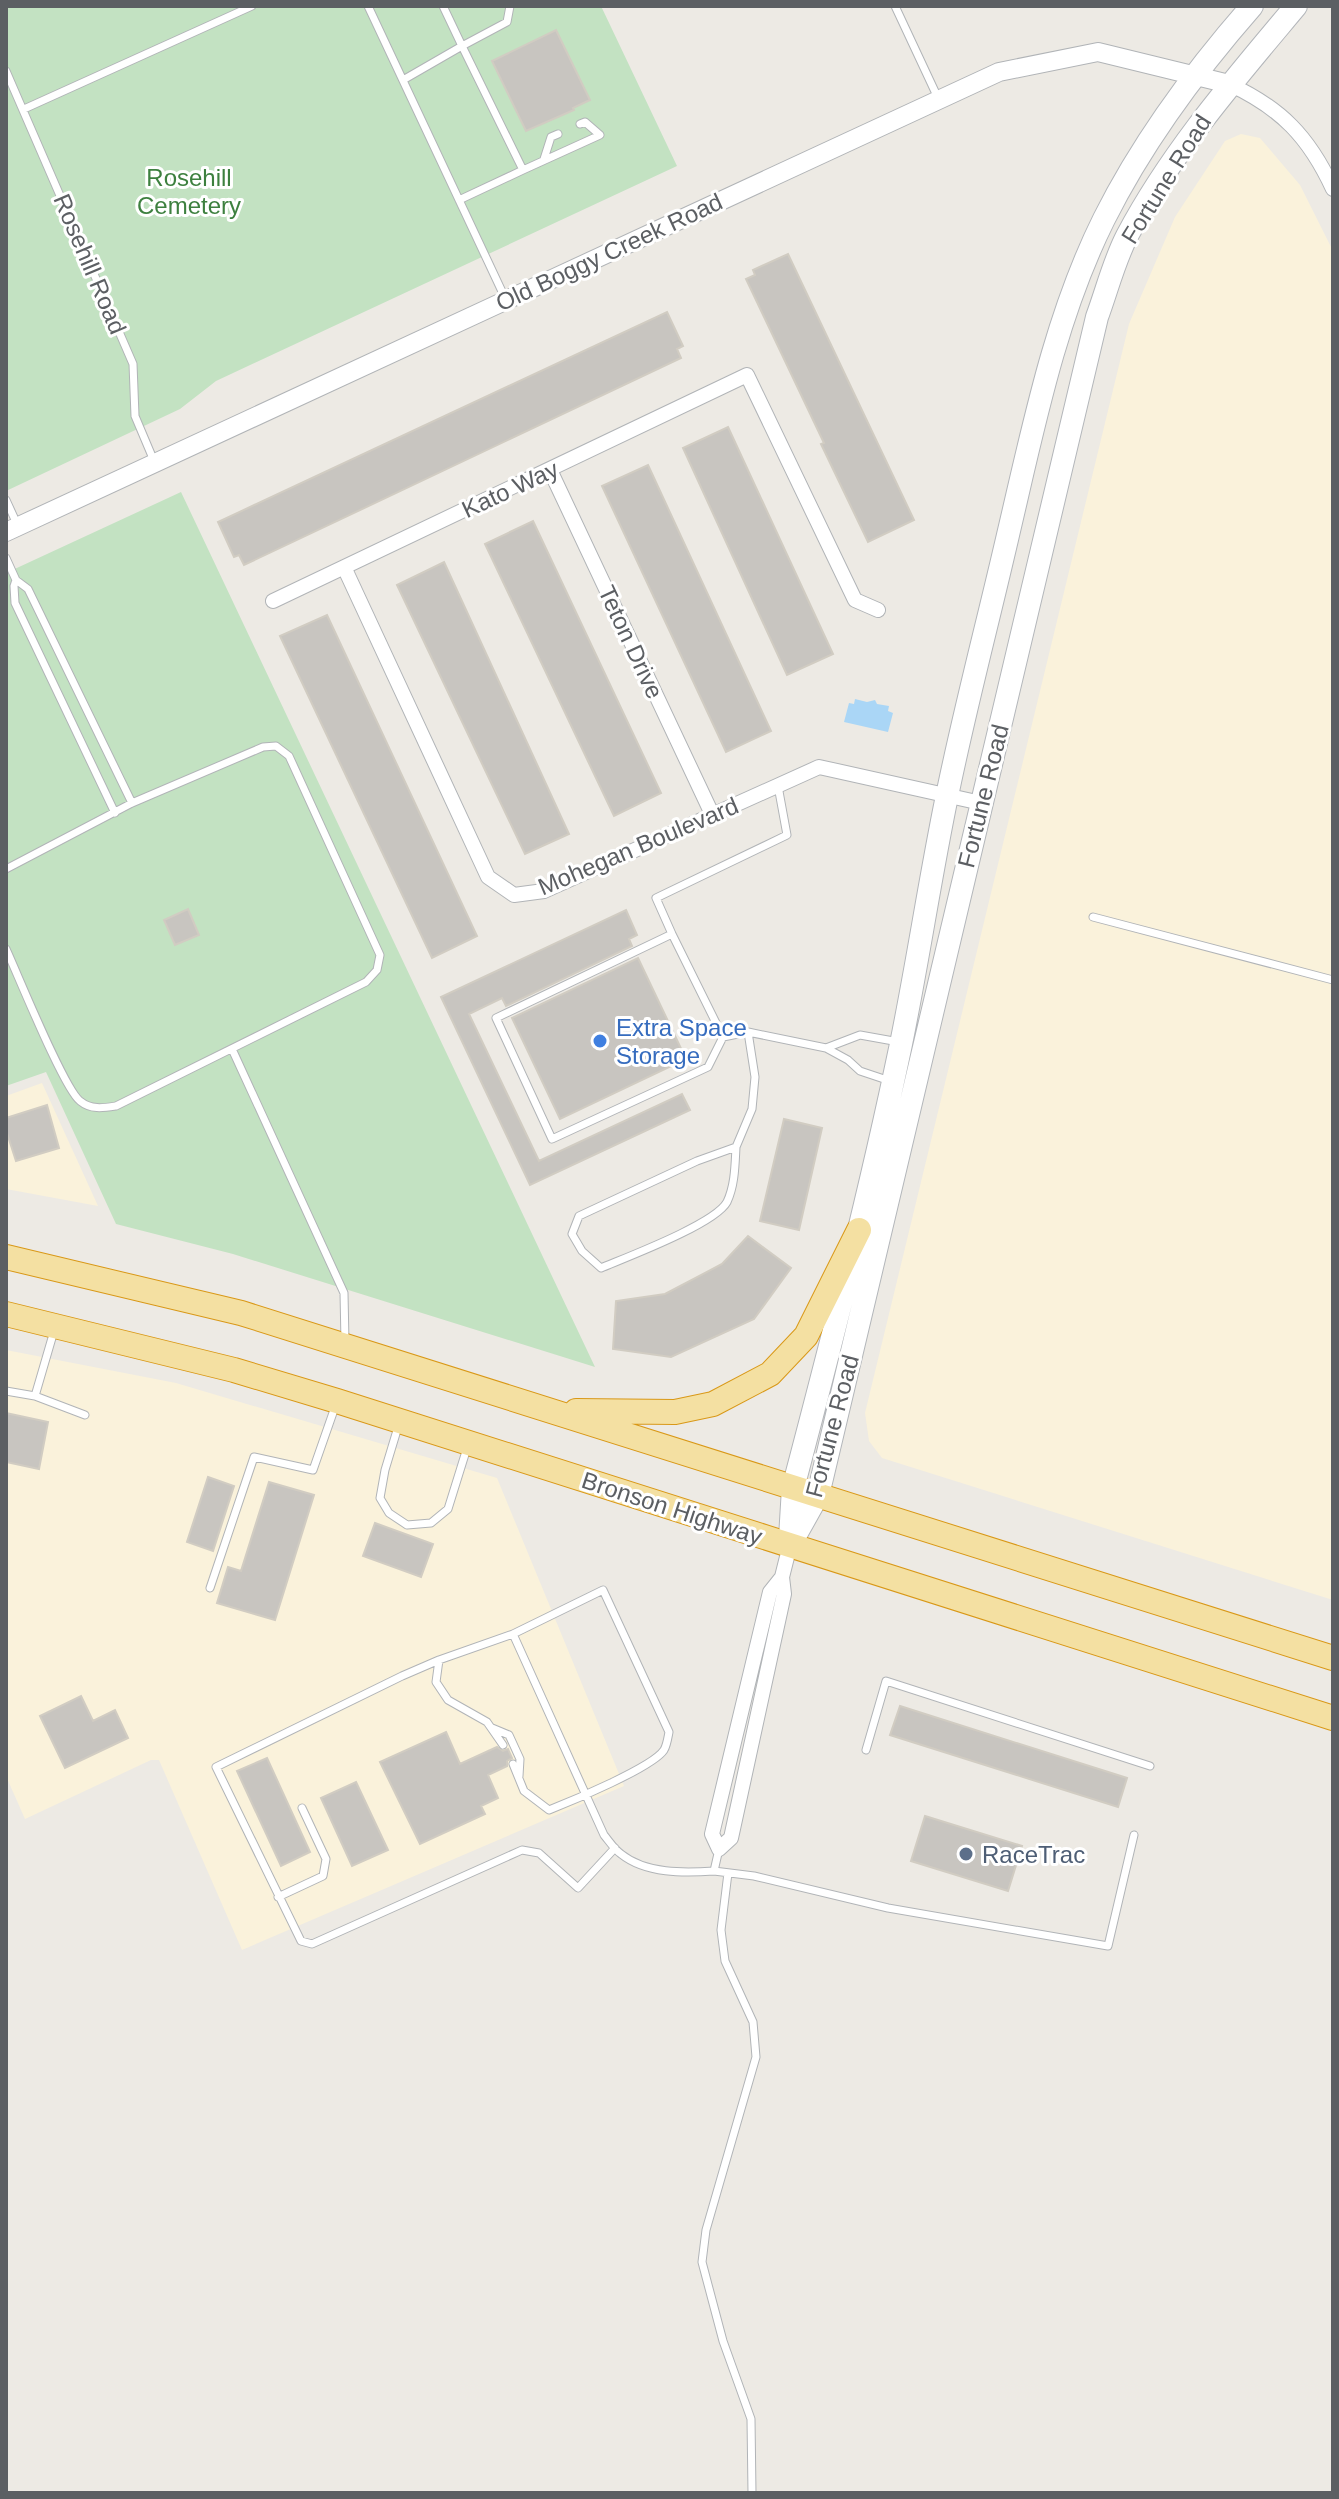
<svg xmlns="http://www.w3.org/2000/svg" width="1339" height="2499" viewBox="0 0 1339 2499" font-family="Helvetica,sans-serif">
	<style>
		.commercial { fill: #faf2db }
		.green { fill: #c3e2c2 }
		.water { fill: #aad6f6 }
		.building { fill: #c8c5c0; stroke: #d1ccc2; stroke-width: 2 }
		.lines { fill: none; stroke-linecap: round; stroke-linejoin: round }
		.service-casing { stroke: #b1b4b7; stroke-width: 9 }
		.minor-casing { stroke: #b1b4b7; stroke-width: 16 }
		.tertiary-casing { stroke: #b1b4b7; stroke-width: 20 }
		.secondary-casing { stroke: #b3b6ba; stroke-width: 24 }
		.trunk-casing { stroke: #d99817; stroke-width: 26 }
		.service { stroke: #fff; stroke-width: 7 }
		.minor { stroke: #fff; stroke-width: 14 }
		.tertiary { stroke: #fff; stroke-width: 18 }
		.secondary { stroke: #fff; stroke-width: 22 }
		.trunk { stroke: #f4e0a2; stroke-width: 24 }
		.shop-dot { fill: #3f7fe0; stroke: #fff; stroke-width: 3 }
		.service-dot { fill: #5c6f8a; stroke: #fff; stroke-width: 3 }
		.labels { text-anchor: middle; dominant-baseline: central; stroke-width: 6; stroke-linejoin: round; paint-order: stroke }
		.park-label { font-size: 24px; fill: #3d803f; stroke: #fff }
		.street-label { font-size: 24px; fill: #5c5f63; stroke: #fff }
		.shop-label { font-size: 24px; fill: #366cbe; stroke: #fff; text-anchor: start }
		.service-label { font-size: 24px; fill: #4e5e75; stroke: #fff; text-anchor: start }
	</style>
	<rect width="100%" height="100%" fill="#edeae4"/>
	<!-- commercial -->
	<path class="commercial" d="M1241 134 1260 138 1300 185 1333 251V1600L882 1458 869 1441 865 1413 1129 324 1175 217 1225 141Z
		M42 1083 98 1206 6 1189V1096Z
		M6 1350 176 1383 497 1478 624 1786 242 1950 159 1760H151L25 1819 6 1776Z"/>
	<!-- green -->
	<path class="green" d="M6 6H601L677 166 216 381 180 409 6 491Z
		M181 492 595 1367 233 1254 116 1224 46 1072 6 1086V573Z"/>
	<!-- water -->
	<path class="water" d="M855 699 867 702 875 700 877 704 889 706 888 711 893 713 888 732 844 722 849 703 854 704Z"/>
	<!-- building -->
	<path class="building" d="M556 30 590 100 573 108 574 110 526 131 492 61Z
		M788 254 914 520 868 542 821 444 824 443 746 279 755 275 753 270Z
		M667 312 683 346 677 349 681 358 244 565 239 555 234 557 218 522Z
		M728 427 833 654 787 675 683 448Z
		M648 465 771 731 726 752 602 486Z
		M533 521 661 793 614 816 485 544Z
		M444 562 569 834 525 854 397 585Z
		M327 615 477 936 432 958 280 636Z
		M188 909 199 935 175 945 164 920Z
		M626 910 637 935 629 939 632 946 506 1006 502 998 469 1014 539 1161 682 1094 690 1110 530 1185 441 997Z
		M638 958 686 1059 560 1119 512 1018Z
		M47 1105 59 1148 16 1161 6 1130V1118Z
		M784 1119 822 1128 799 1230 760 1221Z
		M748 1236 791 1268 754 1319 671 1357 613 1349 616 1301 665 1294 722 1264Z
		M6 1413 48 1422 39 1469 6 1462Z
		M208 1477 234 1486 213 1551 187 1542Z
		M269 1482 314 1495 275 1620 217 1603 228 1567 241 1571Z
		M375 1523 433 1544 421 1577 363 1556Z
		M81 1696 93 1721 115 1710 128 1738 65 1768 40 1716Z
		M900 1706 1127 1778 1118 1807 890 1735Z
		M446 1732 460 1764 497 1747 503 1751 508 1749 512 1758 507 1761V1766L488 1775 498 1798 481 1806 485 1814 420 1844 380 1762Z
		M267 1758 310 1852 281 1866 237 1771Z
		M356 1782 388 1850 352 1866 321 1798Z
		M925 1816 1022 1846 1008 1891 911 1861Z"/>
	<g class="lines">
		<defs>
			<path id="service" d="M368 6 506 300
				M895 6 938 98
				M6 71 133 364 135 416 154 461
				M403 80 462 46 443 6
				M24 109 252 6
				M544 159 551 137 558 134
				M523 170 600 135 585 122 580 124
				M459 200 523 170 462 46 507 22 510 6
				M6 500 17 524
				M6 558 16 580 28 589 132 803
				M16 580 14 586 15 603 115 813
				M778 786 787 835 656 898 672 934 723 1037 748 1032 826 1048
				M6 869 132 803 263 747 276 746 289 756 380 955 377 970 366 982 116 1106C103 1108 91 1110 80 1101 64 1089 18 975 6 949
				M1093 917 1333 980
				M672 934 496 1018 552 1139 708 1067 723 1037
				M232 1049 344 1293 345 1342
				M890 1081 860 1071 848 1060 826 1048 860 1035 899 1042
				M736 1147C735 1165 735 1185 727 1202 715 1224 627 1257 601 1268L582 1251 572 1234 579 1216 697 1161 736 1147 752 1109 755 1077 748 1032
				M6 1391 35 1396 54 1331
				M35 1396 85 1415
				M398 1427 385 1470 380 1498 389 1513 407 1525 431 1523 448 1509 467 1448
				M210 1588 254 1457 313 1470 335 1407
				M439 1660 436 1682 448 1700 487 1722 503 1745
				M492 1728 509 1735 520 1759 519 1776
				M866 1750 886 1681 1150 1766
				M513 1764 524 1791 549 1810C572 1801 653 1767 664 1750 667 1745 668 1737 669 1732L603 1590 513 1634
				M615 1848 578 1888 539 1853 522 1850 312 1944 301 1941 216 1767 402 1676 439 1660 513 1634 604 1835C609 1841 614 1849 621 1854 646 1874 684 1873 714 1871
				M719 1849 714 1871 754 1876 888 1908 1108 1946 1134 1835
				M728 1873 721 1930 725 1961 753 2022 756 2057 706 2230 702 2262 723 2341 751 2419 752 2493
				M278 1897 323 1876 326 1859 302 1808"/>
			<path id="minor" d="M1229 84C1281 108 1309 137 1333 189
				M550 470 712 814
				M344 567 488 877 514 895 544 891 819 767 981 803
				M273 601 747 375 855 600 878 610
				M782 1577 784 1594 731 1838 719 1849 712 1834 770 1592 782 1577 790 1545"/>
			<path id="tertiary" d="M6 532 999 72 1098 52 1229 84"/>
			<path id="secondary" d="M790 1538 793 1488C832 1340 870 1193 901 1044 918 961 930 878 947 796 965 708 988 622 1008 535 1033 429 1055 317 1104 219 1143 141 1195 71 1252 6
				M790 1545 818 1495 1097 317C1107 290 1114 261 1127 236 1172 151 1235 79 1296 6"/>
			<path id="trunk" d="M6 1257 241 1313 1333 1658
				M6 1314 234 1370 337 1401 1333 1718
				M576 1411 675 1412 713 1404 770 1374 806 1336 859 1230"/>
		</defs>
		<!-- service casing -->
		<use href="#service" class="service-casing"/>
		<!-- minor casing -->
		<use href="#minor" class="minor-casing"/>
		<!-- tertiary casing -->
		<use href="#tertiary" class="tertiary-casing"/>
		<!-- secondary casing -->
		<use href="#secondary" class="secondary-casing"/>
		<!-- trunk casing -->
		<use href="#trunk" class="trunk-casing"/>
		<!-- service -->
		<use href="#service" class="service"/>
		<!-- minor -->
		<use href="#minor" class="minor"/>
		<!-- tertiary -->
		<use href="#tertiary" class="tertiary"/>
		<!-- secondary -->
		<use href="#secondary" class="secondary"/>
		<!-- trunk -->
		<use href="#trunk" class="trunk"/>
	</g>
	<!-- markers -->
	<circle class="shop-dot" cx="600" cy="1041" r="8"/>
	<circle class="service-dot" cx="966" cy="1854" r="8"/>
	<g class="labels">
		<!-- park labels -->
		<g class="park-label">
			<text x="189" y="177">Rosehill<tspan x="189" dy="28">Cemetery</tspan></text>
		</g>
		<!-- street labels -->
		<g class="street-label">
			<text transform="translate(1166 179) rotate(-58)">Fortune Road</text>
			<text transform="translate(609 252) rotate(-25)">Old Boggy Creek Road</text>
			<text transform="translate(90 264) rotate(67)">Rosehill Road</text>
			<text transform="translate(510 489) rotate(-25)">Kato Way</text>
			<text transform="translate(631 642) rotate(65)">Teton Drive</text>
			<text transform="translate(983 796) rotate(-76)">Fortune Road</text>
			<text transform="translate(638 846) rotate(-23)">Mohegan Boulevard</text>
			<text transform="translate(832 1426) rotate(-75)">Fortune Road</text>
			<text transform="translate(672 1508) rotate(18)">Bronson Highway</text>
		</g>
		<!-- shop labels -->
		<g class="shop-label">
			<text x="616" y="1027">Extra Space<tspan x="616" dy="28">Storage</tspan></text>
		</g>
		<!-- service labels -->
		<g class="service-label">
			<text x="982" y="1854">RaceTrac</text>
		</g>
	</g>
	<!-- border -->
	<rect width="1339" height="2499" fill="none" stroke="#5c5f63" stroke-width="16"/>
</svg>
